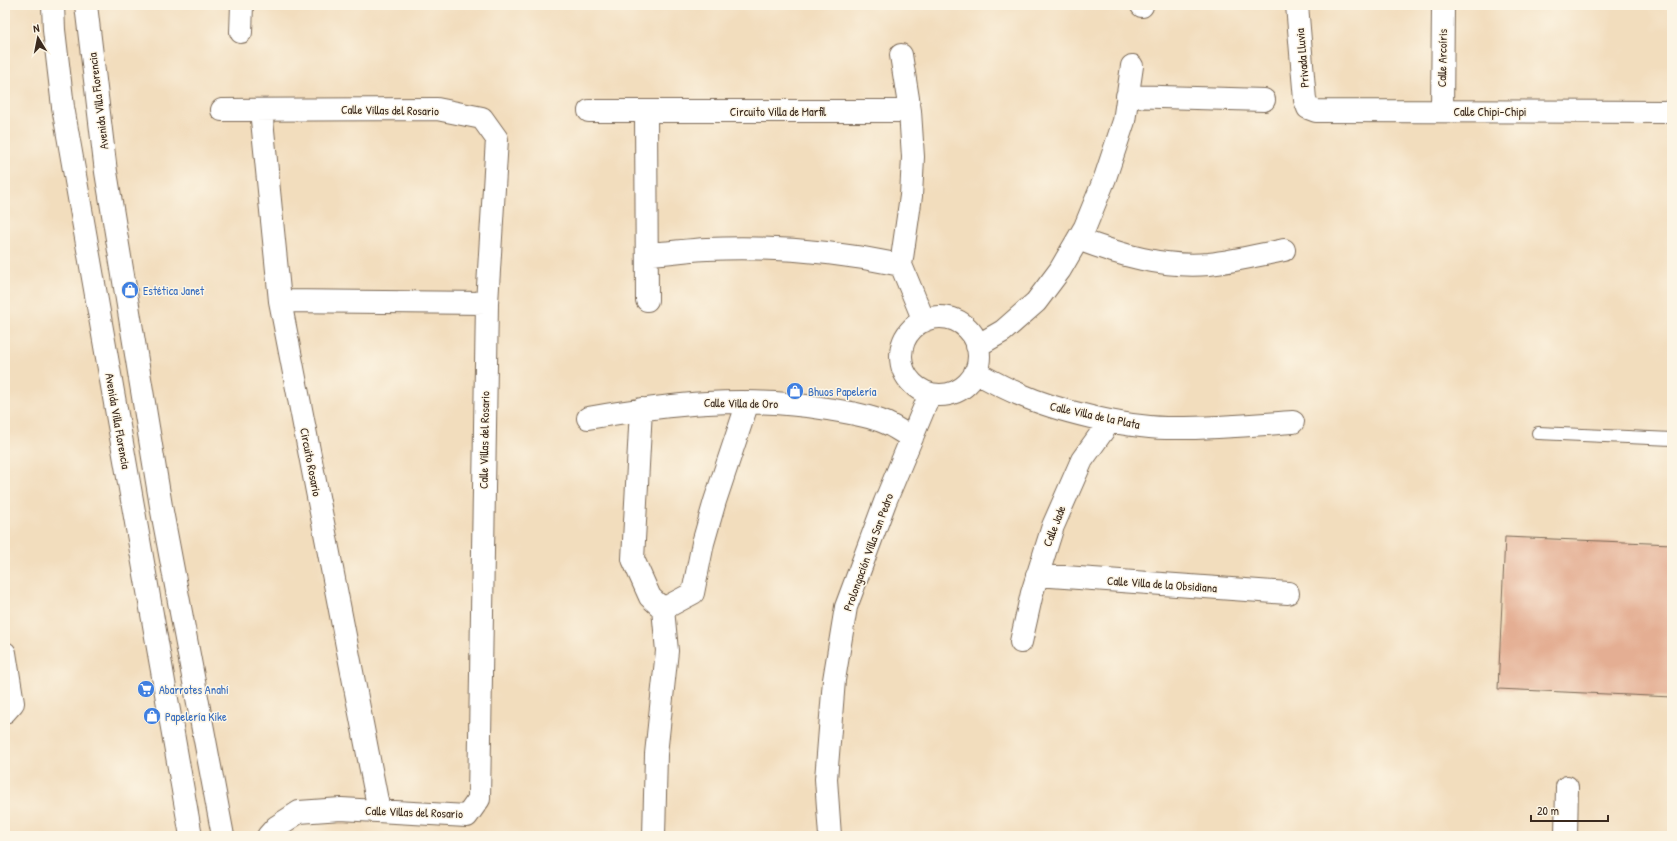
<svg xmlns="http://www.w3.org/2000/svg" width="1677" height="841" viewBox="0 0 1677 841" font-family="'Patrick Hand',sans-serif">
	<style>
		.building { fill: #e4ae93 }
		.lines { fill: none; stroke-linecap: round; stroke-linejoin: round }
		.lane-casing { stroke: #7b6956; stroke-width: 14 }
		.street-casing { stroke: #7b6956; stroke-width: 24 }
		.lane { stroke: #fff; stroke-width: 12 }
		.street { stroke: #fff; stroke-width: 22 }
		.labels { text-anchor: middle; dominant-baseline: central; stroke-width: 3; stroke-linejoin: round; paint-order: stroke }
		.street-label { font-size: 12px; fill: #3b2a1e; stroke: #fcf5e5 }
		.shop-label { font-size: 12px; fill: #366cbe; stroke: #fcf5e5; text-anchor: start }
	</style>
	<rect width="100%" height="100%" fill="#fcf5e5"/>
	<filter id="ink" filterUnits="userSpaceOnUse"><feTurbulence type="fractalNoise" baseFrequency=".025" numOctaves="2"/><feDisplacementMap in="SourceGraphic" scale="8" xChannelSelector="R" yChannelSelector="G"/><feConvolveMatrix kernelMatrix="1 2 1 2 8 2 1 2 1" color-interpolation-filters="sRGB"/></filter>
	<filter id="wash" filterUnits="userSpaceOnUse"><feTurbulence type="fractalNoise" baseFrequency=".012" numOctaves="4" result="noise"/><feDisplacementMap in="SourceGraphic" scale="16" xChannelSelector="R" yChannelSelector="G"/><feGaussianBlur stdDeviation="0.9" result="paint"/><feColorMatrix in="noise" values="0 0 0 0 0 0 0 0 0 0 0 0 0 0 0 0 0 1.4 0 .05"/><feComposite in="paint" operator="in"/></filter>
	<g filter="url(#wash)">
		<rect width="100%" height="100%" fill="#f2ddbd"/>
		<g id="blocks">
			<!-- building -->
			<path class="building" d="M1505 537 1672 544V697L1498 689Z"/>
		</g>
	</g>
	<g filter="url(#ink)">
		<use href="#blocks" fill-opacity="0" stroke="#7b6956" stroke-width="1"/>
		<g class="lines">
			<defs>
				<path id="lane" d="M1538 433 1672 439"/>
				<path id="street" d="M53 5 54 30 63 107 191 836
					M86 5 106 172 161 506 223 836
					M1297 5 1305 100 1308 108 1316 111 1672 112
					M1142 6V5
					M241 32 242 5
					M901 55 910 111 913 157 911 196 901 265 924 321
					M1127 96 1264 100
					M222 110 437 109 482 118 497 139 487 303 479 799 467 816 341 809 299 812 276 827 268 836
					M261 110 280 301 379 811
					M589 111H910
					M646 111 647 300
					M1442 111 1443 5
					M1078 239C1120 255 1164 268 1209 264 1235 261 1259 255 1284 250
					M647 254C667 253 687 250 707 249 770 246 839 252 901 265
					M280 301 487 303
					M901 356a39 39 0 1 1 78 0a39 39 0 1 1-78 0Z
					M977 346 1003 331 1036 302 1060 270 1085 227 1105 178 1124 121 1132 66
					M975 372C990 380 1004 388 1019 394 1057 411 1124 427 1166 428 1208 429 1251 425 1293 422
					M641 409 633 559 650 597 663 609
					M588 418C669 404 745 395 827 409 846 412 868 415 886 423 895 427 903 433 912 438
					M1037 575 1288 593
					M1021 642 1032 593 1053 526 1082 460 1110 421
					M5 653 13 703 5 712
					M654 836 656 754 667 651 663 609 693 593 703 543 715 501 748 402
					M830 836 826 779 834 680 846 607 885 502 930 394
					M1566 836 1567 787"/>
			</defs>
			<!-- lane casing -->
			<use href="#lane" class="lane-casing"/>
			<!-- street casing -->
			<use href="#street" class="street-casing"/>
			<!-- lane -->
			<use href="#lane" class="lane"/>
			<!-- street -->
			<use href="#street" class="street"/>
		</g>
	</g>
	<!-- icons -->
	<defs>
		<symbol id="shop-disc" viewBox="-11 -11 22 22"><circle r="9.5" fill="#3f7fe0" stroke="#fcf5e5"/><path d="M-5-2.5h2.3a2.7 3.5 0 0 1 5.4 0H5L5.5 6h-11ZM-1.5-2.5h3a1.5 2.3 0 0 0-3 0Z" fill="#fff"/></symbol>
		<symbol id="supermarket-disc" viewBox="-11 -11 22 22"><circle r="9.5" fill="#3f7fe0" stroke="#fcf5e5"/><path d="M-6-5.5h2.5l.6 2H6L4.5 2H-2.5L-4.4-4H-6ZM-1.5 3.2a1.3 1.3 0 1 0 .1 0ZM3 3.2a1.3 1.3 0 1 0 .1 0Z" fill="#fff"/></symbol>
	</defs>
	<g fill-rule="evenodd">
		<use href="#shop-disc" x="120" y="280" width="20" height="20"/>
		<use href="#shop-disc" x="785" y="381" width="20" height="20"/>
		<use href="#supermarket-disc" x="136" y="679" width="20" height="20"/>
		<use href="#shop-disc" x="142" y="706" width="20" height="20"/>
	</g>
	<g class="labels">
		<!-- street labels -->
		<g class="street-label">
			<text transform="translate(1302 58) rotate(-95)">Privada Lluvia</text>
			<text transform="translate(1442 58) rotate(-89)">Calle Arcoíris</text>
			<text transform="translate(98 101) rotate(-97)">Avenida Villa Florencia</text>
			<text transform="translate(390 110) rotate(1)">Calle Villas del Rosario</text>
			<text x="778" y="111">Circuito Villa de Marfil</text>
			<text x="1490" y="111">Calle Chipi-Chipi</text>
			<text transform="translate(741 403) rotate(1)">Calle Villa de Oro</text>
			<text transform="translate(1095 415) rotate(12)">Calle Villa de la Plata</text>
			<text transform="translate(118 421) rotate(80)">Avenida Villa Florencia</text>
			<text transform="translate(484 440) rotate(-89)">Calle Villas del Rosario</text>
			<text transform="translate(311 462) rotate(79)">Circuito Rosario</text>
			<text transform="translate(1054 526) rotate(-69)">Calle Jade</text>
			<text transform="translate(868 552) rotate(-70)">Prolongación Villa San Pedro</text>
			<text transform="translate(1162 584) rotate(4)">Calle Villa de la Obsidiana</text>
			<text transform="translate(414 812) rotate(2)">Calle Villas del Rosario</text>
		</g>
		<!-- shop labels -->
		<g class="shop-label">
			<text x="143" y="290">Estética Janet</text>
			<text x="808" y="391">Bhuos Papelería</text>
			<text x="159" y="689">Abarrotes Anahí</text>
			<text x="165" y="716">Papelería Kike</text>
		</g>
	</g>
	<!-- margin -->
	<rect width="1677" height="841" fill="none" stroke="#fcf5e5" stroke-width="20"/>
	<!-- north arrow -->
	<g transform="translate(38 38) rotate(350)" stroke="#fcf5e5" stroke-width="3" paint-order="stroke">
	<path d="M0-3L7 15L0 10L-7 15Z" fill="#3b2a1e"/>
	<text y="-6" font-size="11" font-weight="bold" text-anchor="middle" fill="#3b2a1e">N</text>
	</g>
	<!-- scale -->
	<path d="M1531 815v6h77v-6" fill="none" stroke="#3b2a1e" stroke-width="2"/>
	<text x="1537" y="815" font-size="12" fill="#3b2a1e" stroke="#fcf5e5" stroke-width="3" paint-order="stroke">20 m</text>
</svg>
